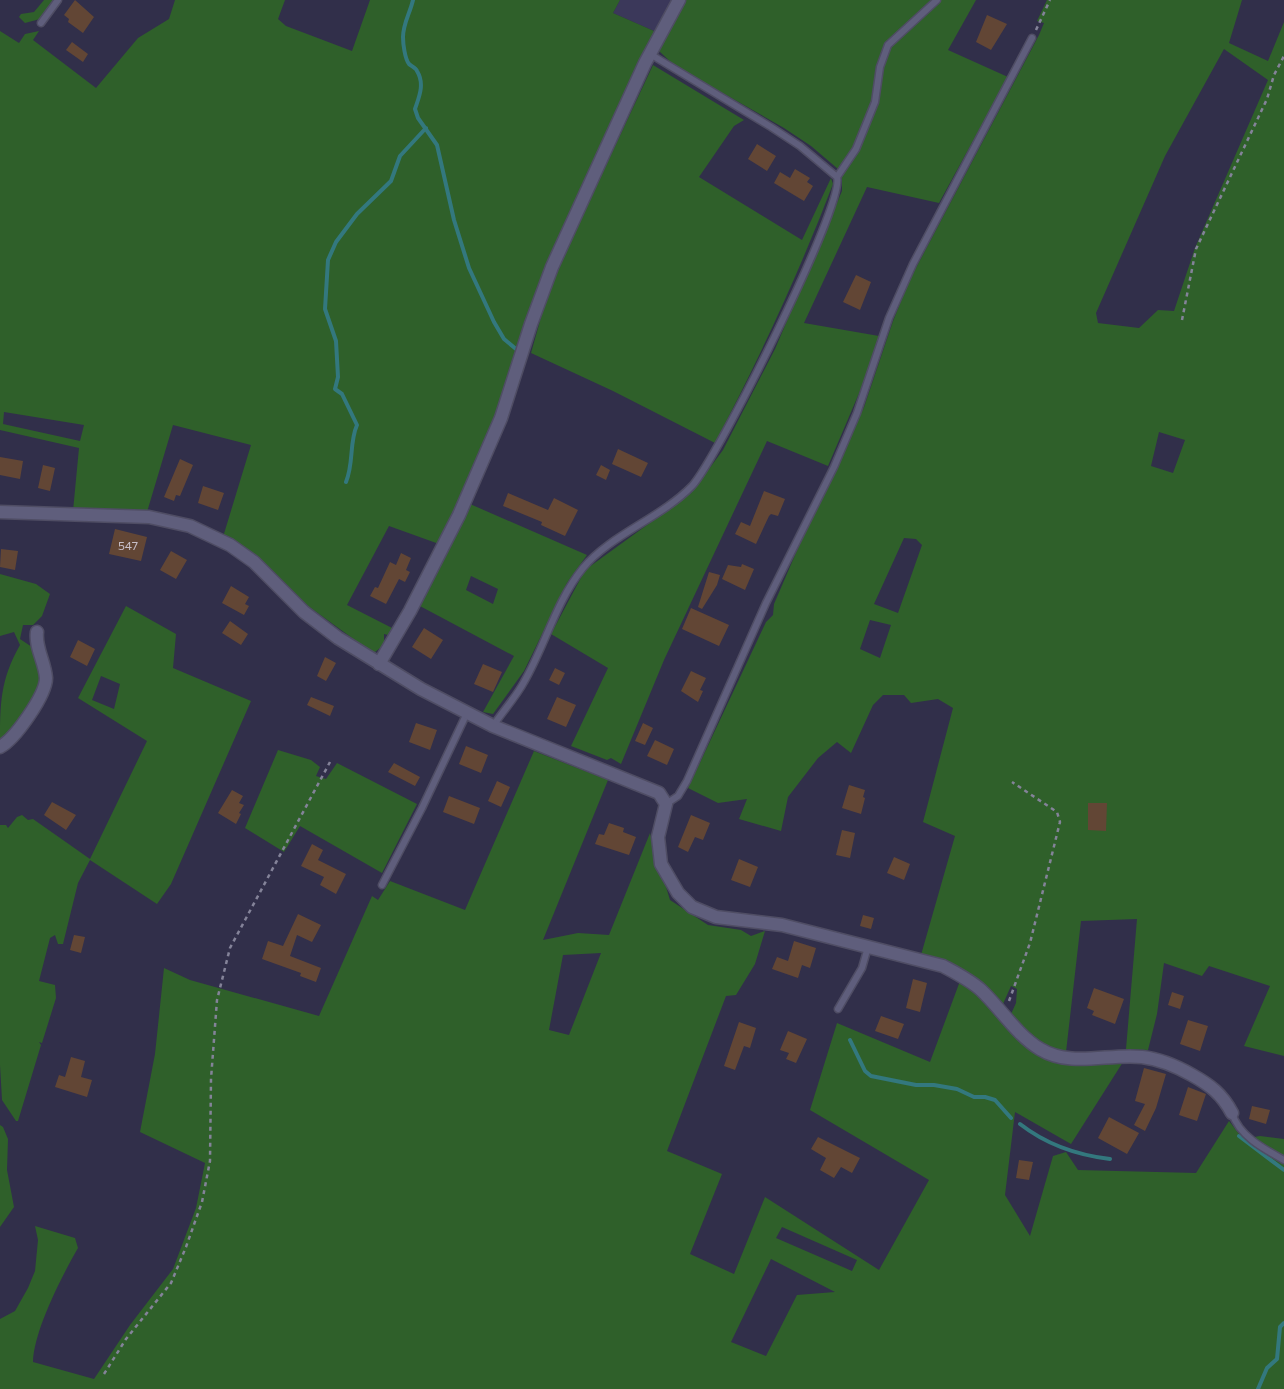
<svg xmlns="http://www.w3.org/2000/svg" width="1284" height="1389" viewBox="0 0 1284 1389" font-family="Commissioner,sans-serif">
	<style>
		.built { fill: #3b385a }
		.green { fill: #2f602a; fill-rule: evenodd }
		.lines { fill: none; stroke-linecap: round; stroke-linejoin: round }
		.stream { stroke: #33787e; stroke-width: 4 }
		.building { fill: #624635 }
		.service-casing { stroke: #4f4d64; stroke-width: 9 }
		.minor-casing { stroke: #4f4d64; stroke-width: 15 }
		.path { stroke: #848399; stroke-width: 2.5; stroke-dasharray: 4 4; stroke-linecap: butt }
		.service { stroke: #5f5e7c; stroke-width: 6 }
		.minor { stroke: #5f5e7c; stroke-width: 12 }
		.labels { text-anchor: middle; dominant-baseline: central; stroke-width: 4.5; stroke-linejoin: round; paint-order: stroke }
		.number-label { font-size: 12px; fill: #c6bec7 }
	</style>
	<rect width="100%" height="100%" fill="#312f4a"/>
	<!-- built -->
	<path class="built" d="M620 0H672L654 31 613 13Z"/>
	<!-- green -->
	<path class="green" d="M44 0H55L40 19 25 23 19 17 21 14 34 12Z
		M175 0H285L278 19 286 26 352 51 370 0H620L613 13 654 31 492 425 439 544 389 526 347 605 396 630 393 636 384 634V645L375 652 370 651 308 606 270 568 244 547 223 537 251 445 173 425 147 512 73 511 79 448 0 430V31L19 43 25 34 39 31 33 40 96 88 138 38 169 19ZM4 412 84 425 80 441 3 424Z
		M686 0H976L948 50 1008 77 939 203 867 187 804 323 879 336 863 384 828 466 767 441 664 660 621 764 611 758 607 760 571 746 608 668 551 634 585 570 691 493 723 450 775 349 842 191V177L838 169 811 146 784 128 675 66 659 51Z
		M1047 0H1242L1229 43 1268 61 1284 22V1056L1244 1046 1270 986 1209 966 1202 976 1164 963 1157 1014 1148 1050 1126 1049 1137 919 1081 921 1066 1052C1044 1053 1024 1029 1011 1014L1016 1003 1017 989 1011 986 1003 1004 970 976 921 955 955 836 923 822 953 708 938 699 911 703 904 695H883L873 705 851 753 837 742 818 758 788 797 781 831 739 819 747 799 718 803 688 788 766 622 773 615 774 604 795 555 864 407 893 321 909 281 1039 35 1044 23 1037 21ZM1224 49 1268 80 1195 248 1174 311 1158 310 1139 328 1098 323 1096 313 1165 156ZM1159 432 1185 440 1173 473 1151 466ZM904 538 916 539 922 545 898 613 874 604ZM870 620 891 625 880 658 860 649Z
		M653 65 744 120 734 126 699 177 802 240 831 178 833 184C799 273 759 359 715 443L613 391 531 353 545 303 564 255Z
		M470 504 587 555 567 583 524 671 493 714 483 712 514 656 418 605 459 530ZM471 576 498 589 493 604 466 590Z
		M0 574 36 584 50 594 42 616 33 625H23L20 639 32 647 42 679 16 732 0 745C0 704 0 680 20 645L14 632 0 636Z
		M126 606 176 634 173 668 251 701 171 884 157 904 90 860 78 883 63 944H58L55 935 50 938 39 981 55 985 56 998 42 1043 39 1042 41 1045 18 1121H16L2 1100 0 1065V825H6L8 828 17 817 22 815 28 820 33 819 90 859 147 741 78 698ZM101 676 120 684 114 709 92 700Z
		M278 750 311 760 320 767 316 776 326 779 337 763 417 804 382 873 300 826 284 852 245 828Z
		M534 751 608 780 543 940 578 933 609 935 650 833 658 870 664 880 670 900 708 925 741 930 751 936 765 931 755 964 736 995 726 996 667 1151 722 1174 690 1254 734 1274 765 1197 879 1270 929 1180 810 1110 837 1023 930 1062 960 981 984 1001 1006 1025 1041 1057 1058 1064 1123 1062 1071 1144 1015 1112 1005 1195 1030 1236 1053 1156 1066 1152 1078 1170 1196 1173 1229 1121 1243 1139 1260 1136 1284 1139V1389H0V1319L15 1311 28 1288 35 1271 38 1240 35 1226 75 1238 78 1248C62 1276 34 1330 33 1362L94 1379 130 1325 173 1269 196 1208 205 1163 140 1132 155 1054 164 968 190 980 319 1016 372 896 378 900 390 881 465 910ZM601 953 569 1035 549 1030 563 955ZM782 1227 857 1260 852 1271 776 1238ZM771 1259 835 1292 797 1295 766 1356 731 1342Z
		M0 1125 3 1127 8 1139 7 1170 14 1207 0 1227Z"/>
	<g class="lines">
		<!-- stream -->
		<path class="stream" d="M413 0C410 13 403 24 403 37 403 44 405 59 409 64 411 66 416 68 417 71 425 84 419 97 415 109L418 118 437 145 454 220 469 268 494 322 504 339 516 349
			M346 482C354 463 349 443 357 425L342 394 335 389 338 377 336 341 325 309 328 260 336 242 357 214 391 181 400 156 426 128
			M850 1040 865 1071 871 1076 916 1085H934L957 1089 974 1097H985L995 1100 1011 1118
			M1020 1124C1047 1145 1076 1155 1110 1159
			M1239 1136 1284 1170
			M1258 1389 1267 1368 1277 1359 1280 1327 1284 1323"/>
	</g>
	<!-- building -->
	<path class="building" d="M75 0 94 17 83 33 68 22 69 19 64 15Z
		M987 15 1007 24 991 50 976 42Z
		M72 42 88 54 83 62 66 50Z
		M757 144 776 156 767 171 748 159Z
		M795 169 810 178 807 182 813 186 804 201 774 183 780 172 790 178Z
		M856 275 871 282 860 310 843 302Z
		M618 449 648 463 641 477 612 464Z
		M0 457 23 461 20 479 0 475Z
		M180 459 193 465 180 496 176 495 174 501 164 497Z
		M43 465 55 468 50 491 38 488Z
		M601 465 610 470 606 480 596 475Z
		M203 486 224 493 218 510 198 503Z
		M764 491 785 499 778 516 771 514 769 516 756 544 735 534 741 522 750 526Z
		M508 493 548 510 554 498 578 510 565 536 541 525 542 522 503 506Z
		M115 529 147 537 141 561 109 554Z
		M1 549 18 551 15 570 0 567Z
		M171 551 187 560 176 579 160 570Z
		M401 553 411 558 406 570 410 572 405 582 399 579 386 604 370 596 375 587 378 588 390 562 396 565Z
		M742 564 754 569 745 590 722 579 728 565 741 567Z
		M709 572 720 575 717 585 702 609 698 607Z
		M231 586 249 597 245 604 249 606 244 615 222 603Z
		M691 608 729 625 719 646 682 629Z
		M230 621 248 634 241 645 222 633Z
		M424 628 443 640 431 659 412 647Z
		M78 640 95 649 87 666 70 657Z
		M325 657 336 663 326 681 317 676Z
		M483 664 502 672 493 692 474 684Z
		M555 668 565 673 559 685 549 680Z
		M691 671 706 678 700 690 703 691 698 702 681 691Z
		M311 697 334 706 330 716 307 705Z
		M557 697 576 705 566 727 547 719Z
		M416 723 437 730 430 750 409 742Z
		M643 723 653 728 645 745 635 741Z
		M655 740 674 749 667 765 647 756Z
		M466 746 488 755 481 773 459 764Z
		M394 763 420 777 415 786 388 772Z
		M497 781 510 787 501 807 488 801Z
		M849 785 865 790 863 797 865 798 861 814 842 808Z
		M232 790 243 796 239 803 244 805 239 813 241 814 236 824 218 813Z
		M449 796 480 808 474 824 443 812Z
		M52 802 76 815 66 830 44 815Z
		M1088 803H1107L1106 831 1088 830Z
		M691 815 710 823 703 840 695 837 688 852 678 847Z
		M609 823 624 828 623 832 636 837 629 855 595 844 599 834 604 835Z
		M842 830 855 833 850 858 836 855Z
		M312 844 323 850 318 860 346 874 336 894 320 885 324 877 301 866Z
		M894 857 910 864 904 880 887 873Z
		M739 859 758 867 750 887 731 880Z
		M298 914 321 925 312 942 297 935 290 956 321 968 316 982 300 976 301 973 262 959 268 941 283 946Z
		M863 915 874 918 871 929 860 926Z
		M74 935 85 937 81 953 70 950Z
		M794 941 816 948 810 968 802 965 798 978 772 969 777 957 788 961Z
		M913 979 927 983 920 1012 906 1008Z
		M1094 988 1124 999 1115 1024 1092 1015 1094 1011 1087 1008Z
		M1172 992 1184 996 1180 1009 1168 1005Z
		M881 1016 904 1024 898 1039 875 1031Z
		M1188 1020 1208 1026 1200 1051 1180 1044Z
		M739 1022 756 1028 750 1048 744 1046 735 1070 724 1066Z
		M788 1031 807 1039 796 1063 786 1059 789 1053 780 1050Z
		M71 1057 85 1061 81 1077 92 1080 87 1097 55 1087 59 1075 65 1077Z
		M1144 1068 1166 1074 1156 1108 1145 1131 1134 1125 1145 1104 1135 1101Z
		M1188 1087 1206 1094 1197 1121 1179 1115Z
		M1252 1106 1270 1110 1266 1124 1249 1119Z
		M1109 1117 1139 1133 1127 1154 1098 1138Z
		M818 1137 860 1158 852 1173 841 1167 834 1178 820 1170 826 1158 811 1149Z
		M1019 1160 1033 1162 1029 1180 1016 1178Z"/>
	<g class="lines">
		<defs>
			<path id="service" d="M41 23 58 0
				M837 177 856 149 875 102 880 67 888 45 937 0
				M493 726C503 711 516 697 524 682 545 646 556 601 583 568 610 535 661 518 692 486 717 459 846 203 837 177L800 146 771 127 650 54
				M666 804 678 796 687 781 766 603 834 467 857 413 889 318 913 264 1032 38
				M382 885 422 808 467 713
				M838 1009 862 968 868 947
				M1232 1113C1239 1136 1264 1149 1284 1160"/>
			<path id="minor" d="M0 512 149 517 190 526 230 545 254 562 304 612 338 638 421 689 493 726 659 793 666 804 658 837 661 864 678 893 692 907 716 917 782 925 943 966C956 973 970 980 981 990 1001 1009 1017 1035 1040 1049 1071 1068 1109 1053 1142 1057 1160 1059 1176 1066 1192 1075 1210 1085 1222 1094 1232 1113
				M379 664 410 611 459 515 501 418 531 324 552 267 645 63 679 0
				M0 747C15 739 46 695 46 678 45 662 35 648 37 632"/>
		</defs>
		<!-- service casing -->
		<use href="#service" class="service-casing"/>
		<!-- minor casing -->
		<use href="#minor" class="minor-casing"/>
		<!-- path -->
		<path class="path" d="M1036 30 1050 0
			M1182 320 1196 249 1267 99 1274 75 1284 56
			M1009 1001 1030 943 1060 822 1057 812 1012 782
			M104 1374 126 1339 171 1283 186 1247 202 1202 210 1161 211 1079 217 1000 230 948 330 762"/>
		<!-- service -->
		<use href="#service" class="service"/>
		<!-- minor -->
		<use href="#minor" class="minor"/>
	</g>
	<g class="labels">
		<!-- number labels -->
		<g class="number-label">
			<text x="128" y="545">547</text>
		</g>
	</g>
</svg>
